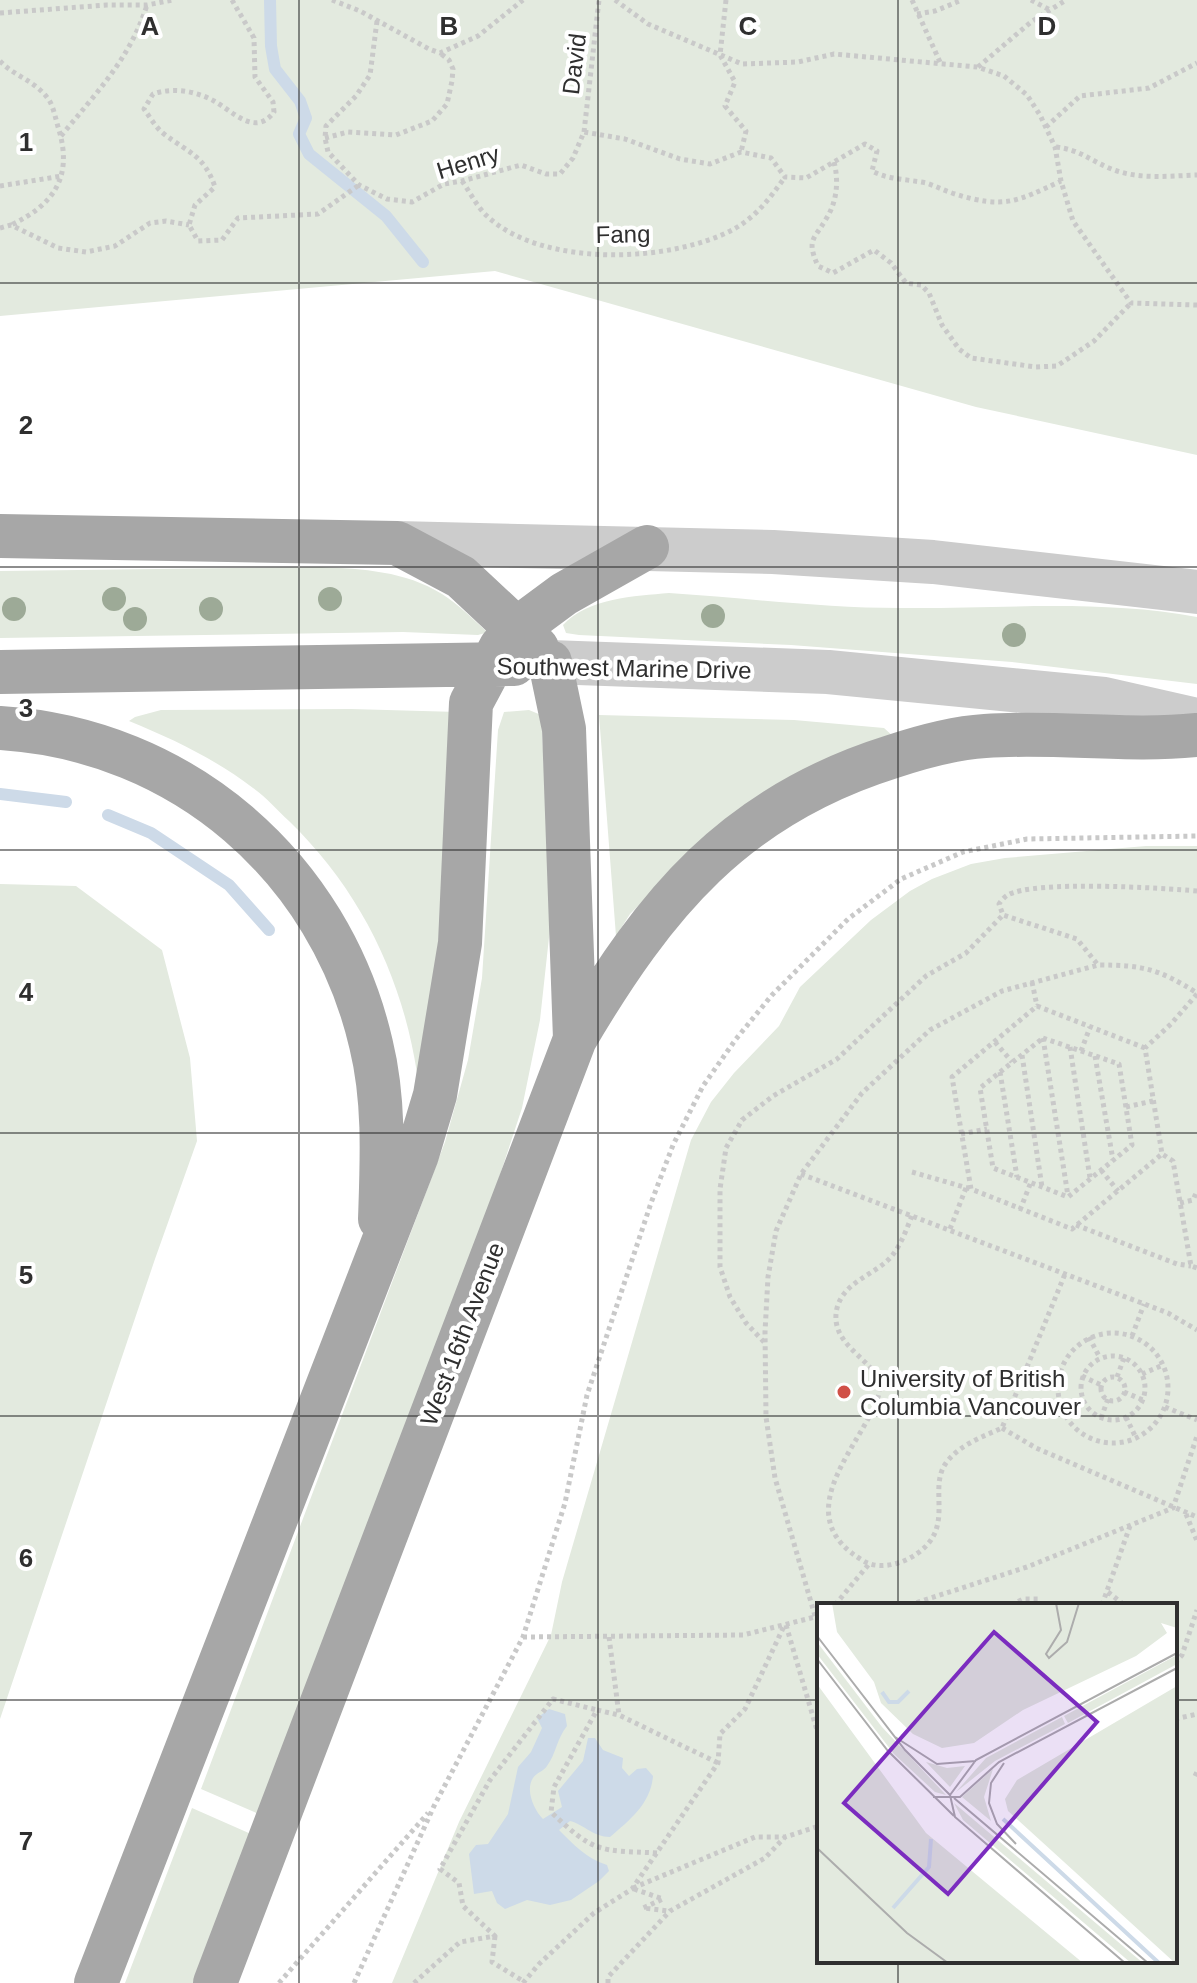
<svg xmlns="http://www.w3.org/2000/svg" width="1197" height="1983" viewBox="0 0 1197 1983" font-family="Helvetica,sans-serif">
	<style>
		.green { fill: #e3eadf; fill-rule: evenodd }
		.water { fill: #cddae8 }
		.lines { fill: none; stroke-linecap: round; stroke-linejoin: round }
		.stream { stroke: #cddae8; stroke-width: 12 }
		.path { stroke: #c9c9c9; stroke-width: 5; stroke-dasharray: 4 4; stroke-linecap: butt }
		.minor { stroke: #ccc; stroke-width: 44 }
		.major { stroke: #a7a7a7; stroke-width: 44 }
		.tree { fill: #9daa97 }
		.grid { fill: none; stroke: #2f2f2f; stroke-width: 2; stroke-opacity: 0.55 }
		.poi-dot { fill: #d05047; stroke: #fff; stroke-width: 3 }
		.labels { text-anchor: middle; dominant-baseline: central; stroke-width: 8; stroke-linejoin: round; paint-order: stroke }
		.street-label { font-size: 24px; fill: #2f2f2f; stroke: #fff }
		.poi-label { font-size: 24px; fill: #2f2f2f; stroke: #fff; text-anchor: start }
		.inset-river { fill: none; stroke: #cddae8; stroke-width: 4 }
		.inset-road { fill: none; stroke: #acacac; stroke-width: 2 }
		.view { fill: #7b2cbf; fill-opacity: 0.15; stroke: #7b2cbf; stroke-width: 4 }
		.inset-edge { fill: none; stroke: #2f2f2f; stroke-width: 4 }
		.grid-label { font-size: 26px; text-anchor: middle; font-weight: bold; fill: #2f2f2f; stroke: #fff; stroke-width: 8; stroke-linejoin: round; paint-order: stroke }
	</style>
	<rect width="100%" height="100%" fill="#fff"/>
	<!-- green -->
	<path class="green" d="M0 0H1197V455L976 407 495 271 0 316Z
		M321 567C363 569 405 571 442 594 458 604 472 618 486 631L485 633 478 635 403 632 0 638V571Z
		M669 593C746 598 823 608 900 608 998 609 1100 599 1197 617V684L1012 662 791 645 579 635 566 633 563 625C588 598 635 596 669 593Z
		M351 709 458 712 450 943 417 1073C402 976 360 890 289 821 277 810 266 797 253 788 215 759 173 739 129 721L135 717 161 710Z
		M529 710 541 715 552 910 540 1020 522 1108 494 1193 261 1815 201 1789 445 1142 468 1060 482 978 498 730 504 712Z
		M599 715 794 720 884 728 894 737 673 871 630 914 616 936Z
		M1146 846H1197V1983H392L459 1822 551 1635 562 1582 691 1140 711 1102 734 1073 779 1026 800 987 871 920 910 891 932 879 971 864 1005 858ZM819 1605H1175V1961H819Z
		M0 884 76 886 162 950 190 1058 197 1141 155 1259 0 1719Z
		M192 1808 251 1834 194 1983H125Z"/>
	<!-- water -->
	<path class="water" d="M549 1709 565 1714 567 1726C557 1738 556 1754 547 1766 544 1771 536 1773 533 1778 525 1790 534 1810 543 1819L562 1807 558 1791 583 1761 588 1738H595L603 1750 623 1758 622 1768 629 1776 637 1769 646 1768 653 1776C651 1803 630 1820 610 1837 593 1837 585 1825 570 1821L559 1830C573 1844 587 1859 607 1865L609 1871 599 1881 571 1900 550 1905 527 1900 505 1909 497 1903 492 1891 474 1894 469 1854 476 1845 488 1844 508 1814 518 1767 531 1752 542 1728 537 1718Z"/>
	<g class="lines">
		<!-- stream -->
		<path class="stream" d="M270 0 271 46 275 69 300 101 306 118 299 134 309 154 386 216 423 262
			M0 794 66 802
			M108 815 151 833 229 885 269 930"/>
		<!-- path -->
		<path class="path" d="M232 0 254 38 255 77 273 102 274 112C255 137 234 112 214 101 196 91 173 87 153 94L144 109C150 117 156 128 164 134 189 153 204 155 215 187L195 205 189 225 198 241 222 240 238 218 318 214 359 185
			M332 0 360 11 429 49 440 53 478 36 523 0
			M615 0 648 24 742 64 798 62 834 54 977 67 1004 76 1027 95 1040 115 1055 147 1061 181 1073 221 1131 303 1197 305
			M726 0 720 55 735 82 725 106 746 131 741 152
			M912 0 940 62
			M1031 0 1050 10
			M0 13 107 5H147L173 0
			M917 14 935 11 962 0
			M377 21 370 75 356 96 326 126 325 138 328 152 359 185 387 199 412 202 444 184 462 181 521 165 546 174H560L573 158 584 132 625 139 680 159 710 164 741 152 771 158 785 177 806 178 865 144 877 151 872 171C889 180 907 179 926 183 936 186 945 191 955 194 1004 209 1016 202 1061 181
			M0 61C15 77 35 80 49 100 54 108 56 121 59 130 73 178 53 205 11 225
			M978 67 1031 22 1066 0
			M1046 127 1080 96 1149 88 1197 63
			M584 132 599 0
			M61 136C96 93 130 59 147 5
			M325 138 348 132 396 135 432 121 447 104 452 81 453 69 449 60 440 53
			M1056 147C1080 150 1088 159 1109 168 1137 180 1167 176 1197 175
			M834 162C839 181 837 202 826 219 814 240 806 239 818 266L833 273 874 250 891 263 906 283 921 285 929 293 942 325 959 349 971 358 1036 367 1057 366 1094 341 1131 303
			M462 181C470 192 477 207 487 216 542 268 671 263 734 229 757 216 770 198 785 177
			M0 186 62 176
			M0 228 11 225 58 248 86 252 115 246 150 223 166 221 189 225
			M1197 891C1163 888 1033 880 1008 895 1006 895 1000 902 999 904L1003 915 1077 939 1098 965C1143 965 1159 969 1197 993
			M1032 982 1037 1006
			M1197 994 1171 1024 1145 1048 1162 1154 1173 1161 1191 1266 1197 1268
			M1043 1038 1119 1064 1132 1145 1068 1197 993 1168 980 1088Z
			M1043 1038 1068 1196
			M995 1042 1012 1062
			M1070 1047 1090 1178
			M1145 1048 1037 1006 952 1077 971 1189 1072 1229 1162 1154
			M1081 1051 1090 1027
			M1022 1055 1042 1187
			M1095 1056 1113 1160
			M1000 1072 1017 1177
			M1126 1107 1153 1101
			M961 1134 987 1129
			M1101 1170 1118 1191
			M912 1172 971 1189
			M801 1174 1168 1313 1197 1330
			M1180 1203 1193 1200 1197 1191
			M1020 1210 1031 1182
			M912 1216C906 1230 900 1248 889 1259 872 1276 844 1282 837 1308 828 1346 876 1359 879 1385 881 1396 873 1409 868 1419 842 1466 797 1521 862 1560 875 1569 894 1566 908 1559 960 1532 926 1491 946 1463 959 1445 982 1437 1002 1428L1065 1274
			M1076 1225 1177 1264 1191 1266
			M950 1229 966 1188
			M1058 1388a55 55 0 1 1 110 0a55 55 0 1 1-110 0Z
			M1132 1336 1144 1304
			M1089 1337 1100 1358
			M764 1342 746 1323 730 1297 720 1267V1189L726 1148 742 1120 773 1096 837 1059 926 976 966 953 1003 915
			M1081 1388a32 32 0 1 1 64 0a32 32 0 1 1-64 0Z
			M1142 1374 1163 1365
			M1082 1376 1101 1385
			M1117 1377 1124 1358
			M1101 1389a12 12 0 1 1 24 0a12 12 0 1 1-24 0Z
			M1124 1392 1143 1400
			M1165 1407 1197 1420
			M1062 1411 1083 1401
			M1126 1417 1136 1438
			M1101 1418 1108 1399
			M1002 1428 1036 1448 1197 1517
			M1186 1514 1197 1541
			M1108 1592 1123 1604 1135 1605
			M835 1605 869 1564
			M909 1605 1027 1567 1173 1508 1197 1436
			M1011 1605 1023 1599H1038L1041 1605
			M1102 1605 1130 1526
			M815 1616 775 1478 766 1417 765 1332 768 1277 776 1231 801 1174 862 1093 930 1030 1002 991 1098 965
			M786 1625 819 1737
			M523 1637 743 1635 819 1616
			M609 1637 619 1715
			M1175 1663 1182 1655 1197 1610
			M1175 1719 1197 1714
			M1195 1776 1197 1772
			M657 1853C599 1850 595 1854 551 1812L554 1787 597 1710 619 1715 718 1763
			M633 1888 755 1837H785
			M634 1889 663 1899 643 1908 669 1911
			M495 1936 492 1962 523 1981
			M279 1983 428 1813
			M354 1983 434 1806 523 1637 565 1503 587 1395 651 1203 673 1145 703 1086 736 1039 772 995 848 919 901 879 963 852 1027 839 1197 836
			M414 1983 460 1942 495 1936 463 1906 459 1883 440 1869 490 1780 553 1699 597 1710
			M523 1983 539 1964 594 1913 632 1889 718 1763 720 1734 745 1709 785 1624
			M608 1983V1977L670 1911 765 1858 785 1837 819 1826"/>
		<!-- minor -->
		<path class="minor" d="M397 543 773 552 933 562 1197 592
			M550 662 828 672 1104 699 1197 720"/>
		<!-- major -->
		<path class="major" d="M0 536 397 543 461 577 537 648
			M0 672 514 664
			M0 728C182 739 330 867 371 1044 385 1101 382 1161 380 1219
			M575 1039C655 903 735 806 891 757 921 747 954 738 985 736 1056 731 1128 742 1197 735
			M96 1983 417 1155 435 1095 460 943 471 703 501 647 518 628 564 594 647 547
			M215 1983 575 1039 564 729 550 662"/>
	</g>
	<!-- trees -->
	<g class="tree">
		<circle cx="114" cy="599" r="12"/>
		<circle cx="330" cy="599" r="12"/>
		<circle cx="14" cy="609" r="12"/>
		<circle cx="211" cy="609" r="12"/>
		<circle cx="713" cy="616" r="12"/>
		<circle cx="135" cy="619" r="12"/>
		<circle cx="1014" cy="635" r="12"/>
	</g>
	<!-- grid -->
	<path class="grid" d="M299 0V1983M598 0V1983M898 0V1605M0 283H1197M0 567H1197M0 850H1197M0 1133H1197M0 1416H1197M0 1700H819M1175 1700H1197M898 1961V1983"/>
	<!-- markers -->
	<circle class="poi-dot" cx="844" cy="1392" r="8"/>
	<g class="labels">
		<!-- street labels -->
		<g class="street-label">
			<text transform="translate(574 64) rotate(-83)">David</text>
			<text transform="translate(468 162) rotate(-17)">Henry</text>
			<text transform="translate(623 234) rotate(-1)">Fang</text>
			<text transform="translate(624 668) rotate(1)">Southwest Marine Drive</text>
			<text transform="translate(462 1334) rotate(-69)">West 16th Avenue</text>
		</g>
		<!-- poi labels -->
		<g class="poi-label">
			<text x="860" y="1378">University of British<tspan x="860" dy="28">Columbia Vancouver</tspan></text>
		</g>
	</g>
	<!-- overview -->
	<g transform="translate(817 1603)">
		<rect width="360" height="360" fill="#fff"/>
		<path d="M15 0H360V25L344 20 350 30 319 53 206 107 157 140 125 145 96 131 64 100 57 79 20 29ZM0 39 65 124 129 192 118 189 77 151 0 51ZM360 52V61L251 120 247 113ZM0 81 109 230 266 360H0ZM360 83V360H358L191 208 188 196 200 177ZM245 114 248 121 178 158 139 189 169 155ZM109 159 130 165 148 163 133 184ZM176 166 167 194 174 218 145 194ZM137 200 326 360H314L146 217Z" fill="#e3eadf"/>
		<path class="inset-river" d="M65 89 72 99H81L92 88M186 216 342 360M76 305 112 264 114 236"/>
		<path class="inset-road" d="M239 0 244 27 229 51 232 55 250 39 262 0M0 33 88 147 133 192M0 56 71 148 137 213M78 134 120 161 159 158M187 160 174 180 172 200 180 221 199 241M133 192 159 157 360 50M133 192 138 214 308 360M116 194H143L182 159 360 65M137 195 331 360M0 245 90 330 131 360"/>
		<path class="view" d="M177 29 280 119 131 291 27 200Z"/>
		<rect width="360" height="360" class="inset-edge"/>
	</g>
	<g class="grid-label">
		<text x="150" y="35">A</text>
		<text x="449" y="35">B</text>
		<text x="748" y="35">C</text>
		<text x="1047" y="35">D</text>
		<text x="26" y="151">1</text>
		<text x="26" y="434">2</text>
		<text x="26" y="717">3</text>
		<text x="26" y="1001">4</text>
		<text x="26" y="1284">5</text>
		<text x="26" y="1567">6</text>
		<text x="26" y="1850">7</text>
	</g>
</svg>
